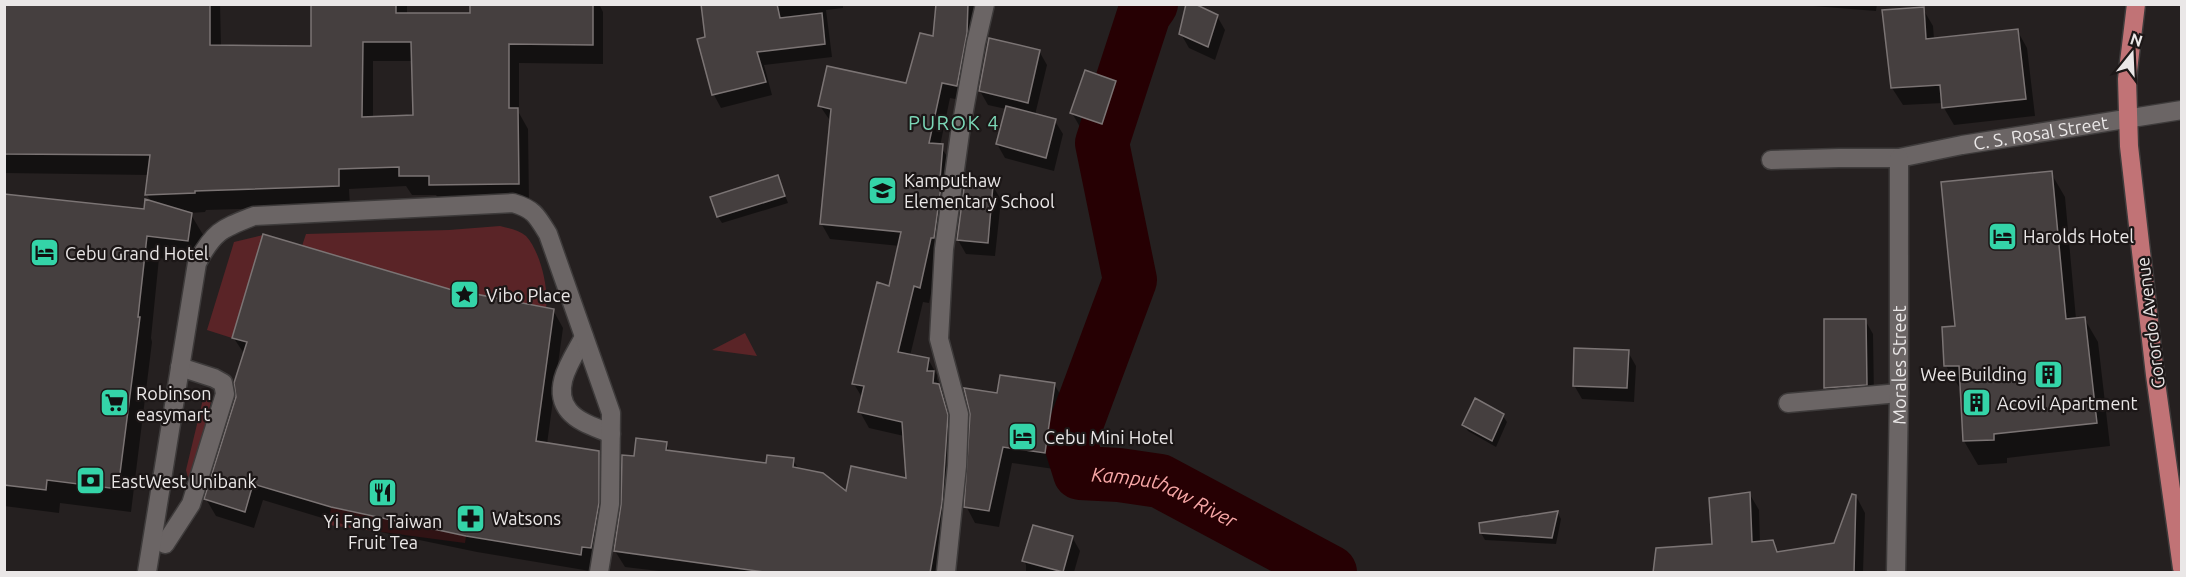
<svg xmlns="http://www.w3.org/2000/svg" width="2186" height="577" viewBox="0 0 2186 577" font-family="Ubuntu,sans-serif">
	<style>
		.green { fill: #5a2427 }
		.shadow { fill: #0007; fill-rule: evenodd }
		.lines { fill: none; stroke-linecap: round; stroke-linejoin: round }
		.river { stroke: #260003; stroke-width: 54 }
		.building { fill: #453f3f; stroke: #7b7474; stroke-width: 1.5; fill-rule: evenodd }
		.minor-casing { stroke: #3e3b3b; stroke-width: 21 }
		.major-casing { stroke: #3e3b3b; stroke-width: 21 }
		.minor { stroke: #6b6565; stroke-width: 18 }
		.major { stroke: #c17376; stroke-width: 18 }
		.labels { text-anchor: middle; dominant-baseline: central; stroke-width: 4.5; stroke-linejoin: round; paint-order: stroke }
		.street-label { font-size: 18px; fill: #eae7e7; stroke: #1c1717 }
		.poi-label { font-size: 18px; fill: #eae7e7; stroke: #1c1717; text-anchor: start }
		.neighbourhood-label { font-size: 20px; letter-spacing: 1.5px; fill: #7bd7b7; stroke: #1c1717 }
		.water-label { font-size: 20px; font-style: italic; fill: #f7a6a6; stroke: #1c1717 }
	</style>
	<rect width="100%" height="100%" fill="#252020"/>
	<!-- green -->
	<path class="green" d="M500 226C508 228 519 230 526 236 540 251 549 288 546 308L449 289 302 246 306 234 449 230Z
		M263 235 232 338 207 330 234 242Z
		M745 333 757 356 712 350Z
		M204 395 212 397 191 490 186 470Z
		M331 507 466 536 465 543 329 525Z"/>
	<!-- shadow -->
	<path class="shadow" d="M4 4H220L221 46 313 48V4H407V14H471V4H599L603 12V64L519 63V113L528 129 529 203 442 204 436 195H412L406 186 349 189 350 206 206 210 205 212 190 213 205 238 201 264 159 258 151 338 152 342 131 512 60 503 59 513 4 506V195L145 211 152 203 147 195 149 175 4 173ZM373 61H413L414 117 373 118Z
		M736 4H843V8L826 10 832 57 764 65 772 95 721 108 714 95 699 40 707 38Z
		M938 4H978L966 101 950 98 940 146 951 162 939 253 929 303 923 302 910 356 928 359 937 375V379L948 402 956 432 942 572H667L625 567 615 551 635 458 666 444 670 452 767 465 793 460 799 470 847 493 907 480 904 436 869 428 860 412 863 399 854 384 891 288 900 246 830 239 821 223 831 122 820 106 907 85 935 38Z
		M1788 4H1877L1876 11Z
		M1923 9 1933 26 1934 39 2017 30 2027 48 2035 116 1954 125 1944 108 1943 103 1903 105 1892 88Z
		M1217 16 1225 30 1215 60 1189 48 1181 34Z
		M1039 51 1047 65 1035 115 1055 121 1063 134 1054 171 1005 158 997 144 1006 109 988 105 980 91Z
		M1115 82 1123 96 1109 137 1080 127 1072 113Z
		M2051 173 2065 197 2076 319 2084 318 2098 342 2110 446 2007 458V463L1978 465 1964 441 1961 390 1946 366 1956 328Z
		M778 177 788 203 722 223 718 217Z
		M993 186 1001 200 995 256 966 254 958 240Z
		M449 290 553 310 563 328 547 444 598 452 608 469 590 571 477 552 342 524 263 500 254 528 216 516 206 499 237 397 245 355 233 337Z
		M1865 320 1873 334 1874 398 1834 402 1826 388 1825 321Z
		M1628 352 1636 366 1634 402 1582 399 1574 385Z
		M1054 384 1064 401 1054 469 1012 463 999 527 975 523 966 506 998 394Z
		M1503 416 1507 422 1496 447 1468 431 1464 425Z
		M1749 493 1759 510 1760 543 1773 542 1779 553 1835 544 1856 496 1865 513 1863 572H1655L1713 546Z
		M1557 512 1561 519 1556 544 1485 540 1481 533Z
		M1072 537 1080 551 1074 572H1026V565L1024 560Z"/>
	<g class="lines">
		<!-- river -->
		<path class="river" id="s1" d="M1151 4 1144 14 1102 143 1130 280 1070 441 1080 473 1119 475 1160 481 1330 572"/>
	</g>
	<!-- building -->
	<path class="building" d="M4 4H210V45L311 46V4H396V13H470V4H593V45L509 44V108H518L519 184 429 185V176H399V167L339 169V186L195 191V193L145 195 150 155 4 154ZM363 42H411L413 115 362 117Z
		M701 4H777L780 18 822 13 825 44 757 52 766 82 712 95 697 39 705 37Z
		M936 4H968L967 33 957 86 942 83 929 143 943 144 940 179H942L934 238H931L920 288 914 286 898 352 929 358 927 371H934L933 383 939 384 948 415 942 503 930 573H771L614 551 621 504 622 455 634 456 636 438 667 442 666 450 766 463 767 455 794 458 793 467 823 473 846 491 851 466 906 478 902 422 858 412 864 386 852 384 877 282 889 286 901 232 820 224 831 109 818 106 827 66 906 83 920 33 933 36Z
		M1186 4H1195L1218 15 1208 47 1179 34Z
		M1924 7 1926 39 2018 29 2026 99 1942 108 1940 85 1891 88 1882 10Z
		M989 38 1040 50 1028 103 979 91Z
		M1085 70 1116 81 1102 124 1070 113Z
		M1006 106 1056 119 1046 158 996 144Z
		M2052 171 2066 319 2085 317 2097 423 1994 434V440L1963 441 1959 366H1944L1942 327 1955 326 1941 182Z
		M778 175 785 196 717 217 710 197Z
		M965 181 993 185 988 243 957 240Z
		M4 194 144 209 145 199 192 213 188 241 147 236 138 317H140L118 489 47 480 46 490 4 485Z
		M263 234 449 289 554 309 536 441 599 451V503L591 548 582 547 581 555 466 536 331 507 253 484 245 512 204 499 236 397 234 383 247 342 232 338Z
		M1824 319H1866L1867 385 1824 388Z
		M1574 348 1629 350 1627 388 1573 386Z
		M1000 375 1055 383 1045 453 1003 447 989 511 964 507 970 414 964 388 997 393Z
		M1475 398 1504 414 1492 441 1462 425Z
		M1750 492 1752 542 1773 540 1777 552 1834 543 1852 494 1856 495 1854 573H1653L1656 548 1712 544 1709 498Z
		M1558 511 1552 538 1480 533 1479 523Z
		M1033 525 1073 536 1063 572 1022 561Z"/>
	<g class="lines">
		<defs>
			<g id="minor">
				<path id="s2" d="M1771 160 1839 158H1899L1962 145 2182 110"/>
				<path d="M584 337C573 358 550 388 569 411 579 423 598 428 611 434"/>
				<path d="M1788 403 1899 393"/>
				<path d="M165 544 191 504 225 394 223 383 214 378 180 367"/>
				<path d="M147 572 197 263C214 231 221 229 254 216L513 203C534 209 537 216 548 234L611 413 610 504 599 572"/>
				<path d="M946 572 957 466 959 414 939 339 944 249 960 133 976 43 985 4"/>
				<path id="s3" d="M1896 572 1899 393V158"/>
			</g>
			<path id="major" d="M2136 4 2127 79 2129 146 2155 375 2182 568"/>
		</defs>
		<!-- minor casing -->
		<use href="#minor" class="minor-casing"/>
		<!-- major casing -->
		<use href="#major" class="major-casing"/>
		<!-- minor -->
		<use href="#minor" class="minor"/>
		<!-- major -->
		<use href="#major" class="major"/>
	</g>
	<!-- icons -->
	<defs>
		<symbol id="school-square" viewBox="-11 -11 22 22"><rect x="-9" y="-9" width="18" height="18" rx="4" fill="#34d4a8" stroke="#1c1717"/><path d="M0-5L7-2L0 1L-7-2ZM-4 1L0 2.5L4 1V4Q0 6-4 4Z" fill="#111"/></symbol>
		<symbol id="hotel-square" viewBox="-11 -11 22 22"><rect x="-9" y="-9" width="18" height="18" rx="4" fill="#34d4a8" stroke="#1c1717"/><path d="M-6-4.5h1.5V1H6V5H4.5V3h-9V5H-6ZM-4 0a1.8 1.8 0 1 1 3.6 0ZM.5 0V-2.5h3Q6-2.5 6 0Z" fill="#111"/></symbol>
		<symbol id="sight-square" viewBox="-11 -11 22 22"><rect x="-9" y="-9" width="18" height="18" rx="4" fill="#34d4a8" stroke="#1c1717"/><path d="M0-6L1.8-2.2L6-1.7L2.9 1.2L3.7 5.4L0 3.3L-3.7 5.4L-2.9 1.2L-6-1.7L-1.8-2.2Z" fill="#111"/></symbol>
		<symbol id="building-square" viewBox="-11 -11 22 22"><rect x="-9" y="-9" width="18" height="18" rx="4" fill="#34d4a8" stroke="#1c1717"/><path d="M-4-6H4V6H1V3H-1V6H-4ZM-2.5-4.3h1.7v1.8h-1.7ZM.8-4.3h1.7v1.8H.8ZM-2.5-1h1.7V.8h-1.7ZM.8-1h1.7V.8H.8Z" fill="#111"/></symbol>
		<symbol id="supermarket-square" viewBox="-11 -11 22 22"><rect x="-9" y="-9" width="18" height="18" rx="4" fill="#34d4a8" stroke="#1c1717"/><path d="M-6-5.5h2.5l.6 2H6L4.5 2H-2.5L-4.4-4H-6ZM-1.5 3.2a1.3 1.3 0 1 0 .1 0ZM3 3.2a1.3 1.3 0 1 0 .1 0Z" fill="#111"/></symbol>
		<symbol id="bank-square" viewBox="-11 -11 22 22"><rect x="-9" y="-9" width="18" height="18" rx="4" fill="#34d4a8" stroke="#1c1717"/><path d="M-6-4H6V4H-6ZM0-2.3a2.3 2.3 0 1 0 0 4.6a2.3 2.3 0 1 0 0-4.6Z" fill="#111"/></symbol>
		<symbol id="restaurant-square" viewBox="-11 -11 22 22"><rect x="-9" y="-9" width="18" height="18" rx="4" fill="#34d4a8" stroke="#1c1717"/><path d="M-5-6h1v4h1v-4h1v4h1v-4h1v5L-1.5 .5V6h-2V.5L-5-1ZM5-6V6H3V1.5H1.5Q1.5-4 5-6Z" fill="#111"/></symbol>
		<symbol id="pharmacy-square" viewBox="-11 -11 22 22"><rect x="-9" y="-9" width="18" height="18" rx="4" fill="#34d4a8" stroke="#1c1717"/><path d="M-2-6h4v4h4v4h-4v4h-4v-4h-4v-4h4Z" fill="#111"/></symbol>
	</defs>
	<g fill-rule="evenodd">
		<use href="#school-square" x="866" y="174" width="33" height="33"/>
		<use href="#hotel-square" x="1986" y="220" width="33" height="33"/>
		<use href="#hotel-square" x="28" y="236" width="33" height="33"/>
		<use href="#sight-square" x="448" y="278" width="33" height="33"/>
		<use href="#building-square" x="2032" y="358" width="33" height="33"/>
		<use href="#supermarket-square" x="98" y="386" width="33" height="33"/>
		<use href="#building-square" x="1960" y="386" width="33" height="33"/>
		<use href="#hotel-square" x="1006" y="420" width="33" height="33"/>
		<use href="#bank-square" x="74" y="464" width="33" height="33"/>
		<use href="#restaurant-square" x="366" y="476" width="33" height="33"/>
		<use href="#pharmacy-square" x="454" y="502" width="33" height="33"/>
	</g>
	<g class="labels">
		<!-- street labels -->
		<g class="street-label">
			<text stroke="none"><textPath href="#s2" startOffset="272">C. S. Rosal Street</textPath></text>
			<text transform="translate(2150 323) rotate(-97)">Gorordo Avenue</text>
			<text stroke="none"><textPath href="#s3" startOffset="207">Morales Street</textPath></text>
		</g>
		<!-- poi labels -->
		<g class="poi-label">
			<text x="904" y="180">Kamputhaw<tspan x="904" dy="21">Elementary School</tspan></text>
			<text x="2023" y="236">Harolds Hotel</text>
			<text x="65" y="253">Cebu Grand Hotel</text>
			<text x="486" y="295">Vibo Place</text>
			<text x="2027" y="374" text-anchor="end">Wee Building</text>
			<text x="136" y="393">Robinson<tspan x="136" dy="21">easymart</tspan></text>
			<text x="1997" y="403">Acovil Apartment</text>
			<text x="1044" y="437">Cebu Mini Hotel</text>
			<text x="111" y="481">EastWest Unibank</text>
			<text x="492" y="518">Watsons</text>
			<text x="383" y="521" text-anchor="middle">Yi Fang Taiwan<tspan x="383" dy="21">Fruit Tea</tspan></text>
		</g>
		<!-- neighbourhood labels -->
		<g class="neighbourhood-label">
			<text x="954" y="122">PUROK 4</text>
		</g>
		<!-- water labels -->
		<g class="water-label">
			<text stroke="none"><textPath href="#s1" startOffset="582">Kamputhaw River</textPath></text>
		</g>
	</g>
	<!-- border -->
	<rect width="2186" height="577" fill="none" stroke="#eae7e7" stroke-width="12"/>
	<!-- north arrow -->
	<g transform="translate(2132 54) rotate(18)" stroke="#1c1717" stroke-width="4.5" paint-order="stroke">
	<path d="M0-4.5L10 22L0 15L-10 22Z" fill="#eae7e7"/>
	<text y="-9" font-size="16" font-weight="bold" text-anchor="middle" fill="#eae7e7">N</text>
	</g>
</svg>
